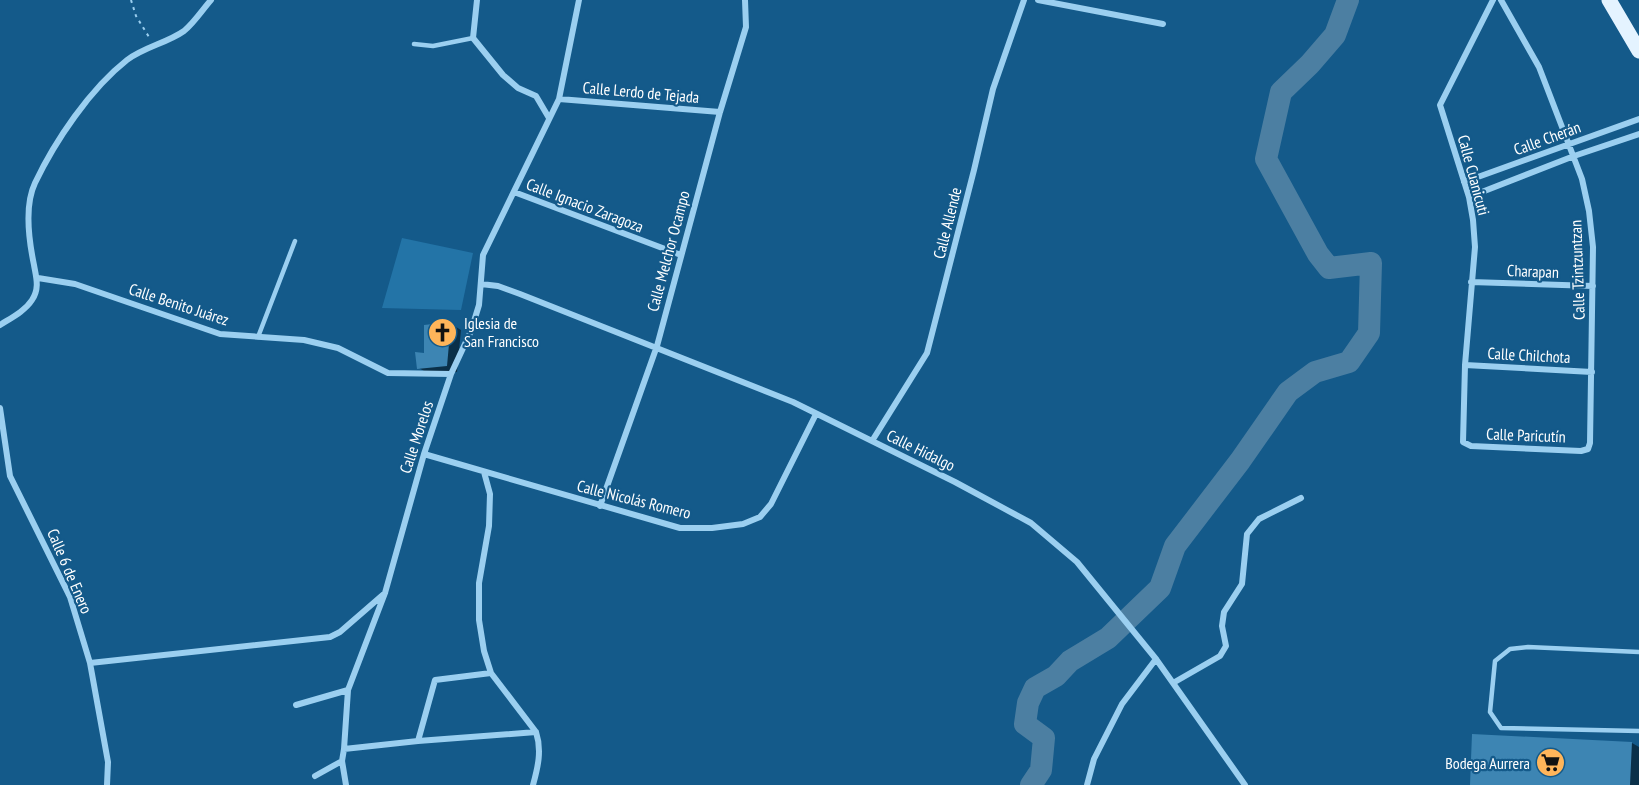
<svg xmlns="http://www.w3.org/2000/svg" width="1639" height="785" viewBox="0 0 1639 785" font-family="'PT Sans Narrow',sans-serif">
	<style>
		.green { fill: #2374a7 }
		.shadow { fill: #0007 }
		.lines { fill: none; stroke-linecap: round; stroke-linejoin: round }
		.river { stroke: #4c7fa2; stroke-width: 22 }
		.building { fill: #3d85b3 }
		.path { stroke: #9bcff0; stroke-width: 2; stroke-dasharray: 3 4.5; stroke-linecap: butt }
		.service { stroke: #9bcff0; stroke-width: 4.5 }
		.minor { stroke: #9bcff0; stroke-width: 6 }
		.primary { stroke: #e4f3ff; stroke-width: 15 }
		.labels { text-anchor: middle; dominant-baseline: central; stroke-width: 4.5; stroke-linejoin: round; paint-order: stroke }
		.street-label { font-size: 16px; fill: #fff; stroke: #145a8a }
		.poi-label { font-size: 16px; fill: #fff; stroke: #145a8a; text-anchor: start }
	</style>
	<rect width="100%" height="100%" fill="#145a8a"/>
	<!-- green -->
	<path class="green" d="M402 238 473 253 461 310 382 308Z"/>
	<!-- shadow -->
	<path class="shadow" d="M451 324 461 330 457 372 429 374 419 368 425 355Z
		M1474 735 1632 743 1639 747V785H1472Z"/>
	<g class="lines">
		<!-- river -->
		<path class="river" d="M1031 785 1041 770 1044 738 1025 724 1028 703 1035 688 1056 676 1070 661 1108 638 1160 588 1175 546 1240 461 1288 392 1315 372 1349 362 1369 333 1371 263 1329 268 1318 254 1266 159 1281 92 1310 64 1335 35 1348 0"/>
	</g>
	<!-- building -->
	<path class="building" d="M451 322 447 366 417 369 415 352 424 353V325Z
		M1472 734 1632 742 1630 785H1470Z"/>
	<g class="lines">
		<!-- path -->
		<path class="path" d="M131 0 136 16 149 37"/>
		<!-- service -->
		<path class="service" d="M414 44 433 46 473 38
			M258 337 295 241
			M1639 652 1528 647 1510 649 1495 661 1490 712 1501 728 1639 731"/>
		<!-- minor -->
		<path class="minor" d="M477 0 473 38 503 75 518 88 536 96 549 118
			M1038 0 1163 24
			M1493 0 1440 105 1469 197 1473 220 1475 247 1465 365 1463 442 1471 446 1581 451 1588 449 1590 443 1593 247 1589 211 1582 179 1539 67 1501 0
			M559 99 720 112
			M1464 182 1639 119
			M514 192 681 255
			M1469 197 1574 156 1639 134
			M38 278 75 284 220 334 304 340 338 348 388 373 451 374
			M1471 282 1593 286
			M481 284 498 286 520 294 793 402 955 482 1031 523 1077 562 1156 659 1245 785
			M0 325C11 318 25 311 32 300 40 288 36 277 34 265 29 241 24 206 35 183 55 141 90 89 127 60 144 47 167 43 184 31 194 23 203 9 211 0
			M1465 365 1592 372
			M0 408 10 476 70 597 90 663 108 762 107 785
			M872 441 927 353 974 170 993 89 1024 0
			M424 454 680 528H712L743 524 760 517 771 504 816 414
			M484 472 490 494 489 526 479 583V620L484 651 491 673 536 732C542 750 538 767 533 785
			M600 506 657 346 720 112 746 27 745 0
			M90 663 330 637 340 632 385 593
			M1173 683 1220 656 1226 646 1222 626 1224 612 1242 584 1247 534 1259 519 1301 498
			M296 705 348 690
			M418 741 435 680 491 673
			M344 749 418 741 536 732
			M315 776 342 761
			M346 785 342 761 344 749 348 690 385 593 424 454 451 374 471 331 479 305 483 255 559 99 579 0
			M1087 785 1094 759 1122 704 1156 659"/>
		<!-- primary -->
		<path class="primary" d="M1609 0 1639 51"/>
	</g>
	<!-- icons -->
	<defs>
		<symbol id="church-disc" viewBox="-11 -11 22 22"><circle r="9.5" fill="#ffb55a" stroke="#145a8a"/><path d="M-1.2-6h2.4v3.5h3.3v2.4h-3.3V6h-2.4V-.1h-3.3v-2.4h3.3Z" fill="#111"/></symbol>
		<symbol id="supermarket-disc" viewBox="-11 -11 22 22"><circle r="9.5" fill="#ffb55a" stroke="#145a8a"/><path d="M-6-5.5h2.5l.6 2H6L4.5 2H-2.5L-4.4-4H-6ZM-1.5 3.2a1.3 1.3 0 1 0 .1 0ZM3 3.2a1.3 1.3 0 1 0 .1 0Z" fill="#111"/></symbol>
	</defs>
	<g fill-rule="evenodd">
		<use href="#church-disc" x="426" y="316" width="33" height="33"/>
		<use href="#supermarket-disc" x="1534" y="746" width="33" height="33"/>
	</g>
	<g class="labels">
		<!-- street labels -->
		<g class="street-label">
			<text transform="translate(641 92) rotate(5)">Calle Lerdo de Tejada</text>
			<text transform="translate(1547 138) rotate(-20)">Calle Cherán</text>
			<text transform="translate(1474 175) rotate(75)">Calle Cuanicuti</text>
			<text transform="translate(585 205) rotate(21)">Calle Ignacio Zaragoza</text>
			<text transform="translate(947 223) rotate(-76)">Calle Allende</text>
			<text transform="translate(668 251) rotate(-75)">Calle Melchor Ocampo</text>
			<text transform="translate(1577 270) rotate(-92)">Calle Tzintzuntzan</text>
			<text transform="translate(1533 271) rotate(2)">Charapan</text>
			<text transform="translate(179 304) rotate(18)">Calle Benito Juárez</text>
			<text transform="translate(1529 355) rotate(3)">Calle Chilchota</text>
			<text transform="translate(1526 435) rotate(2)">Calle Paricutín</text>
			<text transform="translate(416 437) rotate(-72)">Calle Morelos</text>
			<text transform="translate(921 450) rotate(26)">Calle Hidalgo</text>
			<text transform="translate(634 499) rotate(14)">Calle Nicolás Romero</text>
			<text transform="translate(70 571) rotate(67)">Calle 6 de Enero</text>
		</g>
		<!-- poi labels -->
		<g class="poi-label">
			<text x="464" y="323">Iglesia de<tspan x="464" dy="18">San Francisco</tspan></text>
			<text x="1530" y="763" text-anchor="end">Bodega Aurrera</text>
		</g>
	</g>
</svg>
